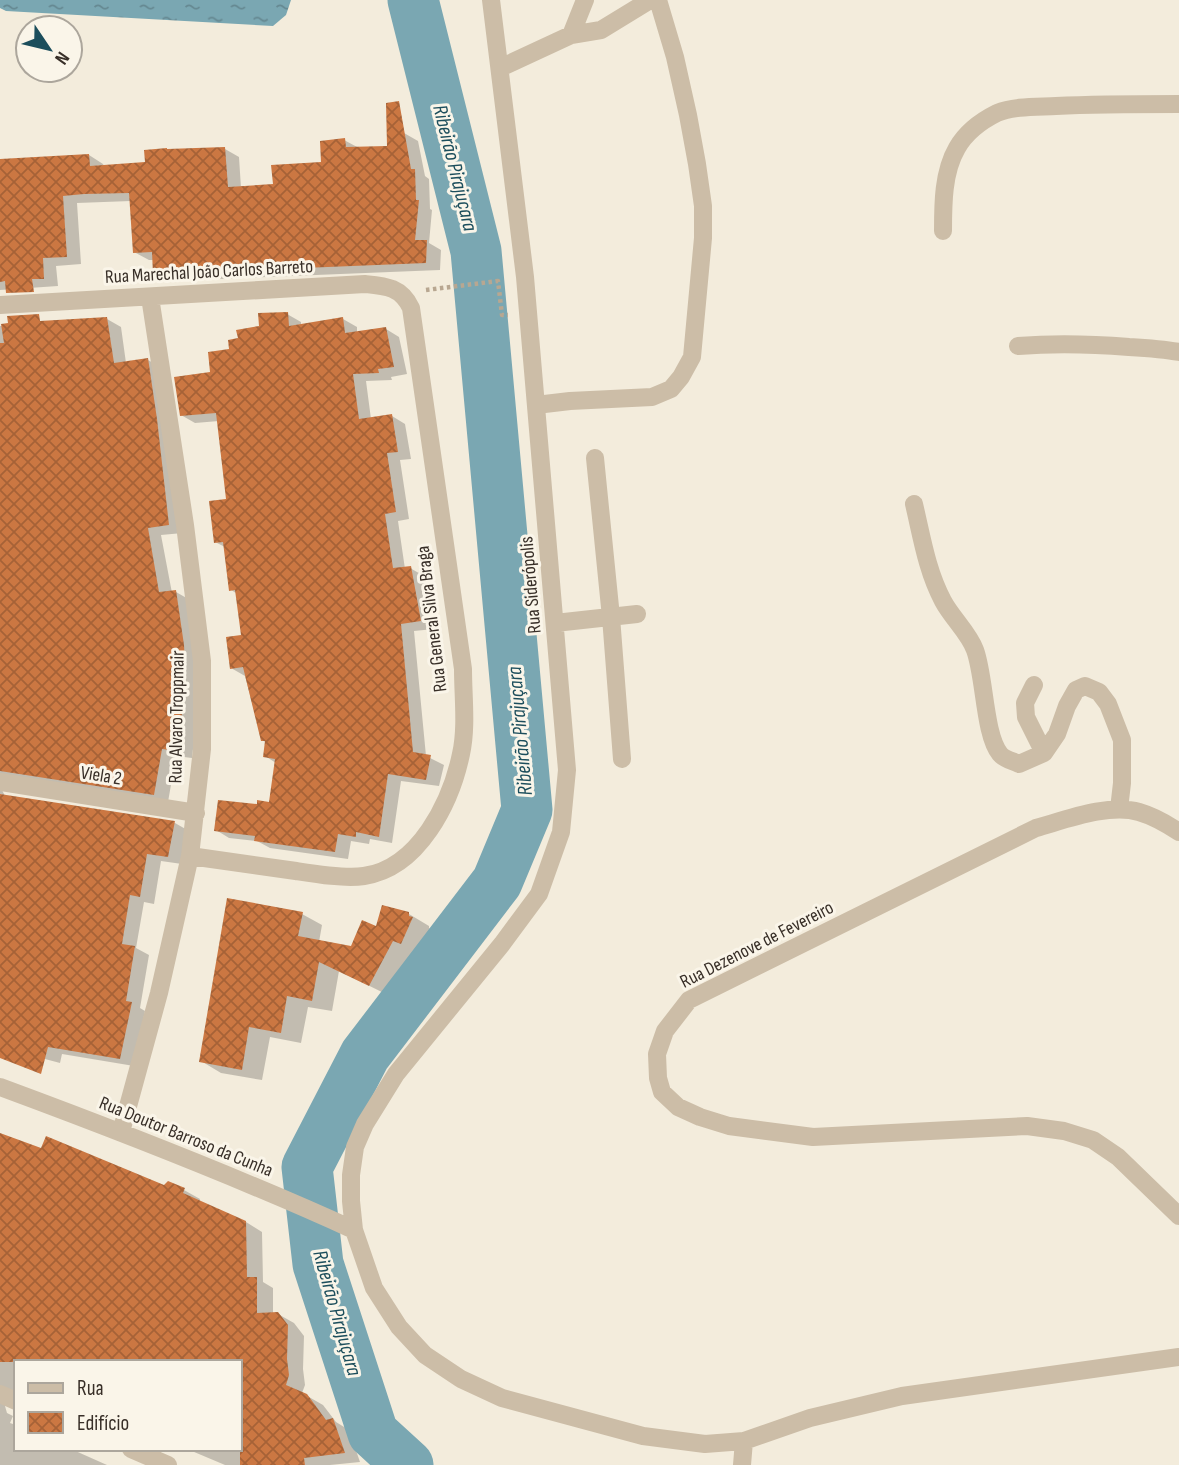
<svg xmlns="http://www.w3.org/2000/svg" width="1179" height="1465" viewBox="0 0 1179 1465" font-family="'Sofia Sans Condensed',sans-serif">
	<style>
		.water { fill: url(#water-ripples) }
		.shadow { fill: #0003 }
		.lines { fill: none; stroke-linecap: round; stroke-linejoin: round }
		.river { stroke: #7aa7b2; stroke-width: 51 }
		.building { fill: url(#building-cross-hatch) }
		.path { stroke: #b8a791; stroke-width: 4.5; stroke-dasharray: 3.5 3.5; stroke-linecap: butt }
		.minor { stroke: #ccbda7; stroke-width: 18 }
		.labels { text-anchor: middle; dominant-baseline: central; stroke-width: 6; stroke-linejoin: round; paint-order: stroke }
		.street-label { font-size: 19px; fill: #382f28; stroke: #faf5e9 }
		.water-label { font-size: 21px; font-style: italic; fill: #1c4e5c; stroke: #faf5e9 }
	</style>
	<defs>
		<pattern id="water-ripples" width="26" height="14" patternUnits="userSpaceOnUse" patternTransform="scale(1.75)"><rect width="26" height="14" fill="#7aa7b2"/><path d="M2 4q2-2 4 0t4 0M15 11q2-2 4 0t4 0" fill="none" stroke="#658891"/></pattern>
		<pattern id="building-cross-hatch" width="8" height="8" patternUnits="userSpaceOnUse" patternTransform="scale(1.75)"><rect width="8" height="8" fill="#cb7742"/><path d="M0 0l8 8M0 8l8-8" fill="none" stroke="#a66237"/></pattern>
	</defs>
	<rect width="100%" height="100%" fill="#f3ecdc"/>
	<!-- water -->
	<path class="water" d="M0 0H291L286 15 273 26 6 11 0 8Z"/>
	<!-- shadow -->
	<path class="shadow" d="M404 133 418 141 425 176 429 179 430 209 432 210 429 243 441 250 440 270 169 281 155 273 154 260H149L134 252 131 201 77 203 81 264 56 266 58 286 0 290V160L89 155 103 164 104 166 147 163 225 149 239 157 241 188 275 186 323 163 344 140 359 148H389Z
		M287 314 301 322V326L343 319 357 327V333L386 329 399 337 407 374 391 377 392 380 366 381 371 419 392 416 405 424 411 459 400 460 409 519 398 521 405 569 410 568 424 576 434 629 414 631 426 756 444 765 439 786 401 781 392 843 370 839 369 844 351 841 348 859 270 848 257 841 229 838 216 830 258 806 271 804 276 763 265 756 267 743 262 740 245 676 231 668 243 636 237 594 230 589 225 547 215 542 228 500 219 421 195 423 181 415 240 340Z
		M107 319 121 327 126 363 148 360 162 368 183 533 161 535 172 593 176 592 190 600 197 713 192 758 176 756 168 802 2 790 5 796 175 823 189 831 182 864 161 861 154 904 144 902 136 948 149 955 140 1008 145 1011 134 1066 62 1054 60 1063 0 1047V326Z
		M302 914 322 925 319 942 352 948 377 928 409 914 429 926V928L432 930 422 954 414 951 390 996 339 971 332 1011 308 1007 301 1043 270 1037 262 1080 221 1073 201 1061Z
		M0 1135 42 1150 164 1187 184 1190 200 1199 199 1202 246 1222 262 1232 263 1282 273 1288V1314H278L294 1323 304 1336 303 1369 305 1385 302 1393 323 1405 336 1422 349 1430 360 1462 330 1465H225L187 1449H240V1362H16V1391L5 1400V1406L7 1413 13 1416 10 1423 16 1425V1449H71L107 1465H0Z"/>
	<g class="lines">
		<!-- river -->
		<path class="river" d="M408 1465 373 1433 318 1264 307 1167 365 1055 497 882 527 810 476 251 413 0"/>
	</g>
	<!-- building -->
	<path class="building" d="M399 101 411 169H415L416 200H419L415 240H427L426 263 153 274 152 252 133 253 129 193 84 194 63 196 67 257 43 258 44 279H32L34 292 6 293 5 281 0 282V159L89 154 90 166 145 162 144 150 167 148V149L225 147 228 187 273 184 271 165 321 162 320 141 345 138 346 147 387 146 386 103Z
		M288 312 289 326 343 317 345 333 386 327 394 367 378 369 379 373 353 374 359 419 392 414 398 452 387 453 396 512 385 514 393 568 411 566 421 621 401 624 413 752 431 755 426 780 388 774 379 837 356 832V837L338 834 335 852 254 841 255 836 214 831 218 800 257 804V800L269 802 275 759 263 757 265 741H261L243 667 230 669 226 637 241 635 235 590 229 591 223 542 214 543 209 501 226 499 216 413 180 416 174 377 210 372 208 352 229 349 228 340 238 338 236 330 259 326 258 313Z
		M39 314 40 321 107 317 114 363 148 358 157 419 169 525 148 528 159 592 176 590 184 645 185 666 183 704 178 751 162 749 154 795 0 771V343H4L1 324 8 323 7 316Z
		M0 794 175 821 168 857 147 854 140 897 130 895 122 944 135 946 126 1001 132 1002 120 1059 48 1047 41 1074 0 1058Z
		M227 898 303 912 298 936 351 946 362 920 376 926 382 905 409 912V916L413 917 401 944 393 941 369 986 319 962 312 1001 287 996 281 1033 249 1027 242 1070 199 1062Z
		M0 1133 41 1148 46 1136 164 1185 168 1181 185 1188 183 1193 246 1221 247 1277H257V1313L278 1312 288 1325 287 1359 289 1375 286 1385 307 1394 326 1420 333 1418 345 1453 304 1458 305 1465H240V1362H0Z"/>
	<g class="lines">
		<!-- path -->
		<path class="path" d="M426 290 498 281 502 315H508"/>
		<!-- minor -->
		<path class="minor" d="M491 0 525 277 567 770 561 832 539 894 502 944 396 1074 365 1124 355 1147 351 1175V1201L354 1230 374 1288 399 1327 425 1355 461 1379 502 1398 643 1436 705 1444 744 1441 810 1418 902 1396 1179 1357
			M571 35 585 0
			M500 68 571 35 601 30 650 0
			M943 231C943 204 943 172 957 148 966 132 981 121 997 113 1014 106 1037 107 1056 106 1097 104 1138 104 1179 104
			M0 305 365 284C386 286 401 287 411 308L463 669C463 697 467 727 461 754 451 802 419 868 364 876 345 879 315 874 296 871 260 866 225 861 190 856
			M1018 346C1055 343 1092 344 1129 347 1146 348 1163 349 1179 352
			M536 405 570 401 652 397 671 389 681 377 692 357 703 238V206L697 164 688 115 675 57 658 0
			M595 458 611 617 622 759
			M914 504C922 538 927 571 943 601 952 618 969 633 975 650 985 677 984 734 1000 754 1004 759 1013 761 1019 764L1044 753 1057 734 1067 706 1076 690 1085 686 1099 692 1108 704 1122 740V783L1119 809
			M555 623 637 614
			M1034 685 1025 703 1026 717 1044 753
			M0 782 196 813
			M1179 832C1167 824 1153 816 1139 812 1109 803 1065 820 1036 828L689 1000 665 1031 657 1054 658 1078 662 1092 678 1107 700 1117 729 1126 813 1137 1027 1126 1064 1131 1093 1140 1118 1157 1179 1216
			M0 1087C119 1131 238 1177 354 1230
			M121 1132 159 993 190 856 202 749V661L185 525 150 297
			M0 1394 16 1401
			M131 1449 168 1465
			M742 1465 744 1441"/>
	</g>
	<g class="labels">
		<!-- street labels -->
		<g class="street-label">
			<text transform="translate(209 272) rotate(-3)">Rua Marechal João Carlos Barreto</text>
			<text transform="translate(531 585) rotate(-95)">Rua Siderópolis</text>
			<text transform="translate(432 619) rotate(-97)">Rua General Silva Braga</text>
			<text transform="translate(177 717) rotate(-89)">Rua Alvaro Troppmair</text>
			<text transform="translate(101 776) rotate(9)">Viela 2</text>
			<text transform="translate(757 945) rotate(-27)">Rua Dezenove de Fevereiro</text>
			<text transform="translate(186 1137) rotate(22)">Rua Doutor Barroso da Cunha</text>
		</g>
		<!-- water labels -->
		<g class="water-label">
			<text transform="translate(455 168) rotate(76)">Ribeirão Pirajuçara</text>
			<text transform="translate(520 731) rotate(-95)">Ribeirão Pirajuçara</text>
			<text transform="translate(337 1313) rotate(74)">Ribeirão Pirajuçara</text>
		</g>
	</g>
	<!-- legend -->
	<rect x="14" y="1360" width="228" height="91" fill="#faf5e9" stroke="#aca69c" stroke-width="2"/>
	<rect x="28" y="1383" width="35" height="10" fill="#ccbda7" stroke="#aca69c" stroke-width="2"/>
	<text x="77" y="1395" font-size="21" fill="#382f28">Rua</text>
	<rect x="28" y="1412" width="35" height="21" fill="url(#building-cross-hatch)" stroke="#aca69c" stroke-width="2"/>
	<text x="77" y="1430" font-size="21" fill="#382f28">Edifício</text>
	<!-- north arrow -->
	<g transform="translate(49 49) rotate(125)"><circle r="33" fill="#faf5e9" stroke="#aca69c" stroke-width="2"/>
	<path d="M0-5L12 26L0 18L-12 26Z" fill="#1c4e5c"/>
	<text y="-10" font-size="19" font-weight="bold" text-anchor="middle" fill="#382f28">N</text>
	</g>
</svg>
